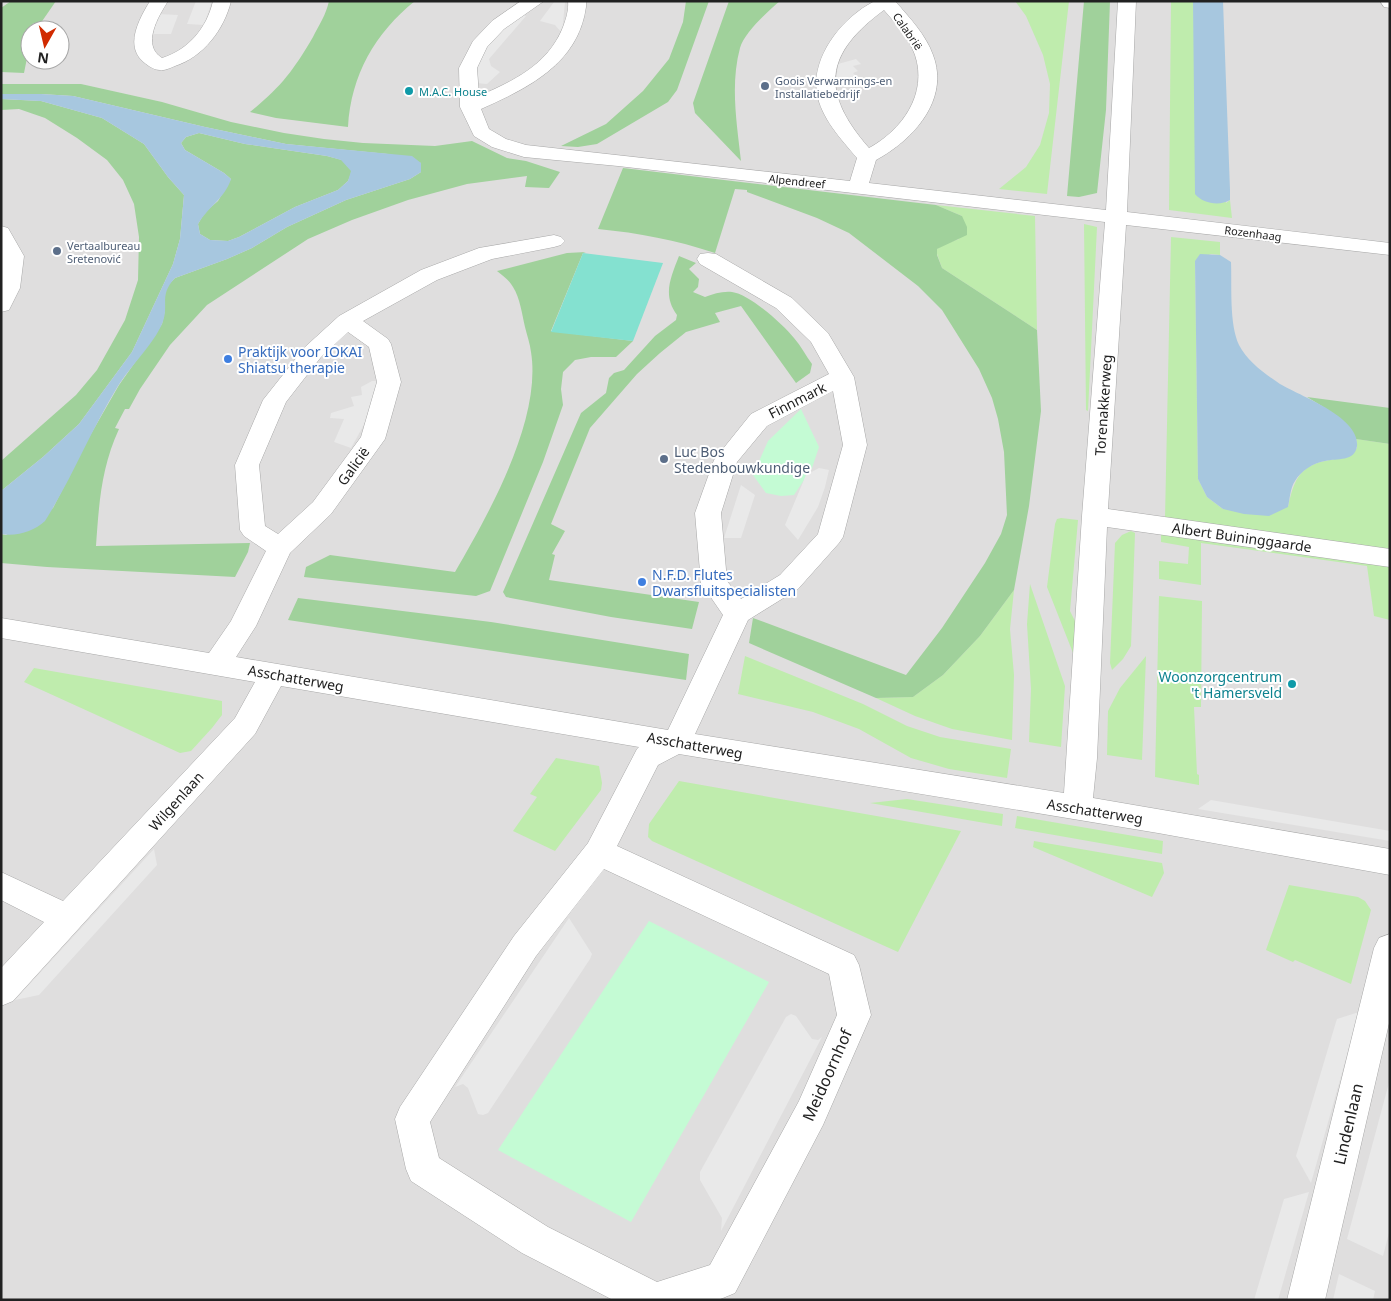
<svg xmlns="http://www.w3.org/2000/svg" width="1391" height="1301" viewBox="0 0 1391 1301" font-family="'Noto Sans',sans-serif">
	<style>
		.residential { fill: #dfdede; fill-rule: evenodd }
		.grass { fill: #bfecad }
		.forest { fill: #a0d19b }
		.park { fill: #c4fbd4 }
		.pitch { fill: #84e1d0 }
		.parking { fill: #e9e9e9 }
		.water { fill: #a7c7df; fill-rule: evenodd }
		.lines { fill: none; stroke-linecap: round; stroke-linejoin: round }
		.minor-casing { stroke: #a8a8a8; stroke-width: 1 }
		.minor { fill: #fff; fill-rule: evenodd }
		.service-dot { fill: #5c6f8a; stroke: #fff; stroke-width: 2 }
		.culture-dot { fill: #0f9aa8; stroke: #fff; stroke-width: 2 }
		.shop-dot { fill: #3f7fe0; stroke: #fff; stroke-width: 2 }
		.labels { text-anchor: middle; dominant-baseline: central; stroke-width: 4; stroke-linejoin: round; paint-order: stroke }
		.far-street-label { font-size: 11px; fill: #212121; stroke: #fff }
		.far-service-label { font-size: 11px; fill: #4e5e75; stroke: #fff; text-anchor: start }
		.far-culture-label { font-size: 11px; fill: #0d838f; stroke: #fff; text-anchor: start }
		.shop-label { font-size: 14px; fill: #366cbe; stroke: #fff; text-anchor: start }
		.street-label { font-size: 14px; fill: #212121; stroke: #fff }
		.service-label { font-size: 14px; fill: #4e5e75; stroke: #fff; text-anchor: start }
		.culture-label { font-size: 14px; fill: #0d838f; stroke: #fff; text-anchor: end }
		.near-street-label { font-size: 16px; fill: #212121; stroke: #fff }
	</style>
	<rect width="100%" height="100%" fill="#f1f0e7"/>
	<!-- residential -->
	<path class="residential" d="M1 1H1390V1300H1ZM30 30H60V60H30Z"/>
	<!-- grass -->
	<path class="grass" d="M1015 1H1069L1047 194 999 189 1026 167 1040 145 1049 113 1050 84 1043 55 1026 16Z
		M1171 1H1194L1226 203 1230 200 1232 218 1169 210Z
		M936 205 1035 216 1037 330 942 268 937 254V249L945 244 959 239 962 216Z
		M1084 224 1097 227 1088 411 1086 410Z
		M1171 237 1220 242V255L1211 254 1195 261 1198 479 1207 497 1223 509 1288 507C1293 484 1298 466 1325 461 1344 456 1340 462 1357 448L1356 439 1390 444V549L1165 518Z
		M1061 518 1078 520 1070 611 1076 623 1075 658 1047 587 1055 524 1057 519Z
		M1131 531 1135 533 1131 646 1123 659 1112 670 1110 663 1115 543 1122 535Z
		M1161 533 1390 567V620L1374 616 1367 566 1201 543V585L1159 579V561L1188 564 1189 547 1161 542Z
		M1030 584 1065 686 1061 747 1029 742 1031 689 1027 624Z
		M1014 590 1010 629 1014 675 1012 740 952 729 915 716 876 698 913 697 943 675 980 636Z
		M1159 596 1202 601 1201 707H1194L1197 774 1199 775V785L1155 777Z
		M745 656 863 704 907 726 940 737 1011 749 1007 778 949 769 911 758 859 729 813 712 738 694Z
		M1146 656 1142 760 1107 755 1108 711 1120 688Z
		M34 668 222 701V715L212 728 191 751 180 753 24 682Z
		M556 758 599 766 602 783 601 790 555 851 513 831 537 797 530 794Z
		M679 781 961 831 898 952 652 841 648 837 649 824Z
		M907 799 1003 814 1002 826 870 803Z
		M1017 816 1163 841 1162 854 1015 828Z
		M1034 841 1162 863 1164 873 1152 897 1033 847Z
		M1289 885 1358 897 1365 901 1371 910 1351 984 1295 960 1293 962 1266 950Z"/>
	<!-- forest -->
	<path class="forest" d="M11 1H56L36 30H30V43L24 73 1 72V8Z
		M329 1H415C375 33 351 75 348 127L276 118 250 112C281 87 293 71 313 37 319 25 326 15 329 1Z
		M686 1H709L677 90 668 102 597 144 578 147 561 146 606 124 643 91 669 59 683 22Z
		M729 1H780C768 11 744 33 740 48 730 85 737 124 741 161L695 113 693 103Z
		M1084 1H1110L1106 110 1097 193 1079 197 1067 196Z
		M1 84H81L162 102 231 122 284 133 324 139 363 143 435 146 472 141 507 158 526 161 560 172 549 188 525 187 527 176 467 184 408 200 352 220 308 239 207 305 170 345 140 389 129 409H125L115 428 119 429C101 468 99 504 96 546L250 543 248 552 235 577 47 567 1 563V534L6 535 53 508 84 446 119 385 162 324 165 310 164 296 168 285 175 278 227 259 252 248 287 227 346 200 410 179 421 172V163L388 154 286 144 205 127 73 96 41 94H1Z
		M1 99 41 101 102 118 144 144 168 177 184 195 180 239 173 264 132 352 79 424 43 457 1 491V461L76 395 97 370 125 320 138 280 139 237 134 204 123 180 107 160 77 138 45 118 19 109 1 110Z
		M199 133 245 144 327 156 342 160 352 171 348 181 338 190 295 207 239 237 228 241 210 240 200 234 198 224 205 212 218 201 231 179 224 173 185 150 181 143 186 137Z
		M623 168 936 205 962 216 967 227V235L937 249V255L942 268 1037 330 1041 411 1029 506 1014 590 980 636 943 675 913 697 876 698 749 643 753 618 906 675 942 628 985 563 1001 534 1007 515 1004 452 998 419 992 398 979 369 942 310 918 286 849 233 817 218 747 192V190L735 189 715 253C676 240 639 233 598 229Z
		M586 252 583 253 551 331 633 341 616 357H591L575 360 563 372 561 389 563 405 543 462 490 591 476 596 304 577 306 567 330 555 455 572C488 515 542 420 531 352 530 344 527 335 525 327 522 314 520 298 513 287 510 281 502 275 497 271L567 253Z
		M679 256 696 263 689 269 699 279 698 287 693 292 705 297C714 294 722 291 732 292 749 294 783 324 794 338 801 346 806 356 812 364L810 373 796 383 741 306 715 313 720 322 686 332 660 353 637 374 590 428 551 524 565 531 552 554 555 555 549 580 699 602 692 629 611 617 506 597 503 592 581 413 606 393 609 378 614 373 624 370 655 336 676 320 677 315C662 295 671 277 679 256Z
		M1307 397 1390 408V444L1356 439C1344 419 1327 409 1307 397Z
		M298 598 491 622 689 654 686 680 288 620Z"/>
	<!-- park -->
	<path class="park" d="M801 409 819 447 812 468 794 495 781 496 766 493 753 475 768 441Z
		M649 921 769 982 631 1222 498 1150Z"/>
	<!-- pitch -->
	<path class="pitch" d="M583 253 663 263 633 341 551 332Z"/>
	<!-- parking -->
	<path class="parking" d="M196 1H212L204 25 187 24Z
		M554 2H565L562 33 555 25 540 21Z
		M158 14 178 15 171 34H153Z
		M523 15 526 16 489 59 491 66 500 72 487 84 476 83 475 73 478 64 488 44 500 30Z
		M856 59 861 64 853 66 858 71 853 73 858 78 836 83 838 64Z
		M372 381H383L381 394 351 448 334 442 344 419 330 418 331 413 354 406 351 397 362 395 361 387Z
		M819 468 829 470 825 487 818 507 798 540 785 525 806 475Z
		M741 485 755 495 741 538H724Z
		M1211 800 1390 831V841L1198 809Z
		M154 849 157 865 39 995 15 1000Z
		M569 918 592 954 590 959 488 1113 483 1115 478 1114 468 1088 463 1084 455 1087Z
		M1359 1012 1311 1183 1296 1156 1336 1022 1337 1019Z
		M791 1014 796 1016 812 1039 818 1040 822 1037 721 1231 722 1218 700 1180V1172L786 1017Z
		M1390 1079V1229L1383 1256 1347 1239Z
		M1309 1192 1278 1300H1254L1284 1199Z
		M1339 1274 1375 1291 1373 1300H1333Z"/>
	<!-- water -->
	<path class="water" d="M1193 1H1223L1230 190V200C1220 206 1203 204 1195 194Z
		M1 94H41L73 96 205 127 286 144 412 156 421 163V172L410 179 346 200 287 227 252 248 227 259 175 278C158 296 170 305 162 324 154 343 130 367 118 386 91 430 72 478 45 521 34 531 17 537 1 534V491L43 457 79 424 132 352 173 264 180 239 184 195 168 177 144 144 102 118 41 101 1 99ZM199 133 245 144 327 156 341 160 351 171 348 181 338 190 295 207 239 237 228 241 210 240 200 234 198 224C208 207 225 198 231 179L224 173 185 150 181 143 186 137Z
		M1200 254 1220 255 1231 262C1232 286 1229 323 1239 345 1247 361 1265 374 1280 384 1300 396 1360 417 1357 446 1355 462 1337 458 1325 461 1313 463 1301 471 1295 481 1290 488 1290 499 1288 507L1269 516 1244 514 1223 509 1207 497 1198 479 1195 261Z"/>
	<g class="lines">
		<defs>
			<path id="minor" d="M150 1H168C158 17 141 45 162 58 188 50 207 28 213 1H231C224 30 203 57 175 66 170 68 164 71 160 70 155 70 150 67 146 64 123 48 139 19 150 1Z
				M521 1H544L504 29 487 47 477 68 479 96C513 81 548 65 563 27 566 19 569 10 568 1H586V7C578 64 528 88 481 109L489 129 506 139 526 145 850 181 857 158C841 139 821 118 817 93 811 57 842 18 873 2 878 0 889 1 895 1 909 17 926 35 933 55 950 100 913 140 876 160L869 183 1106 210 1118 1H1136L1127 212 1390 243V255L1126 225 1108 509 1390 549V567L1107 527 1097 758 1093 798 1390 849V875L1158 833 679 754 658 765 617 846 854 955 859 965 871 1015 823 1125 735 1293 718 1300H613L522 1253 411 1181 406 1169 395 1119 400 1107 514 936 588 843 637 749 639 747 281 686 255 734 13 1001 1 1006V968L44 922 1 900V872L63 901 235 718 255 682 1 638V618L209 653 231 621 266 551 244 536 240 530 235 465 263 400 305 347 339 316 421 270 479 248 554 235 561 237 565 241 561 245 554 247 492 259 437 280 363 321 388 339 391 344 401 382 385 439 331 514 290 553 256 626 236 657 668 730 723 615 701 583 695 513 714 460 751 414 829 374 811 342 776 308 700 264 697 259 700 254 708 253 716 254 792 298 828 333 854 377 867 445 843 537 839 543 798 589 748 620 695 734 1064 793 1082 516 1105 222 618 166 524 157 492 147 474 136 460 107 459 68 473 41 492 21ZM884 10C896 24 909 38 915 55 928 94 902 130 869 148 820 92 824 54 884 10ZM348 332 369 347 377 382 361 437 313 502 278 534 265 526 259 465 286 402 321 357ZM833 391 843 445 818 534 780 575 741 599 727 581 721 513 737 462 767 426ZM604 869 829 974 837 1015 799 1101 710 1265 657 1282 548 1227 439 1158 430 1122 536 956Z
				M1380 1H1390V8L1384 7Z
				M1 226 8 228 24 256 20 288 9 310 1 312Z
				M1390 934V1019L1325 1300H1287L1374 948 1379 938Z"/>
		</defs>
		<!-- minor casing -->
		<use href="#minor" class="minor-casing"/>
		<!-- minor -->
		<use href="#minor" class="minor"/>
	</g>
	<!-- markers -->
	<g class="service-dot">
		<circle cx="765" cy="86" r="5"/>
		<circle cx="57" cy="251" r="5"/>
		<circle cx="664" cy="459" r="5"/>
	</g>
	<g class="culture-dot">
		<circle cx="409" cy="91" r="5"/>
		<circle cx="1292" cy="684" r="5"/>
	</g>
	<g class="shop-dot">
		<circle cx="228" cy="359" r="5"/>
		<circle cx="642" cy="582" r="5"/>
	</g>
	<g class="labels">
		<!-- far-street labels -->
		<g class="far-street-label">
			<text transform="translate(908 31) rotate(55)">Calabrië</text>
			<text transform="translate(797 181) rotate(6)">Alpendreef</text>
			<text transform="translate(1253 233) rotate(7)">Rozenhaag</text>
		</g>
		<!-- far-service labels -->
		<g class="far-service-label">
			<text x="775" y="80">Goois Verwarmings-en<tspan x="775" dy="13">Installatiebedrijf</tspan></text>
			<text x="67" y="245">Vertaalbureau<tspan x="67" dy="13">Sretenović</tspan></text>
		</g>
		<!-- far-culture labels -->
		<g class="far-culture-label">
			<text x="419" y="91">M.A.C. House</text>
		</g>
		<!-- shop labels -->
		<g class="shop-label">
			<text x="238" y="351">Praktijk voor IOKAI<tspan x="238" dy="16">Shiatsu therapie</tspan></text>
			<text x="652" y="574">N.F.D. Flutes<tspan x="652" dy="16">Dwarsfluitspecialisten</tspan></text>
		</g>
		<!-- street labels -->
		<g class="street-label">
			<text transform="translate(797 400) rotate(-27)">Finnmark</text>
			<text transform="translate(1103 405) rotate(-86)">Torenakkerweg</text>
			<text transform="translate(353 466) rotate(-54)">Galicië</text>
			<text transform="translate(1242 537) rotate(8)">Albert Buininggaarde</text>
			<text transform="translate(296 678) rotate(10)">Asschatterweg</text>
			<text transform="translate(695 745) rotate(10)">Asschatterweg</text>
			<text transform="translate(176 801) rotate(-48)">Wilgenlaan</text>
			<text transform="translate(1095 811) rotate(9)">Asschatterweg</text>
		</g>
		<!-- service labels -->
		<g class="service-label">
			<text x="674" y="451">Luc Bos<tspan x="674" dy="16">Stedenbouwkundige</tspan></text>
		</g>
		<!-- culture labels -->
		<g class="culture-label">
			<text x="1282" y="676">Woonzorgcentrum<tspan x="1282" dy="16">'t Hamersveld</tspan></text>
		</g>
		<!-- near-street labels -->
		<g class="near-street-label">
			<text transform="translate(827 1075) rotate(-66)">Meidoornhof</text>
			<text transform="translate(1348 1124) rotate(-77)">Lindenlaan</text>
		</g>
	</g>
	<!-- border -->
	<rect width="1391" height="1301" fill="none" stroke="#212121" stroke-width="5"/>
	<!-- north arrow -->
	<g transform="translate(45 45) rotate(188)"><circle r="24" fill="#ffffff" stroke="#a6a6a6"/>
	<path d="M0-4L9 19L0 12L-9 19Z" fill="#d12a00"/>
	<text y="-8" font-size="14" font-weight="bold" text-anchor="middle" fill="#212121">N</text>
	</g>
</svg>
